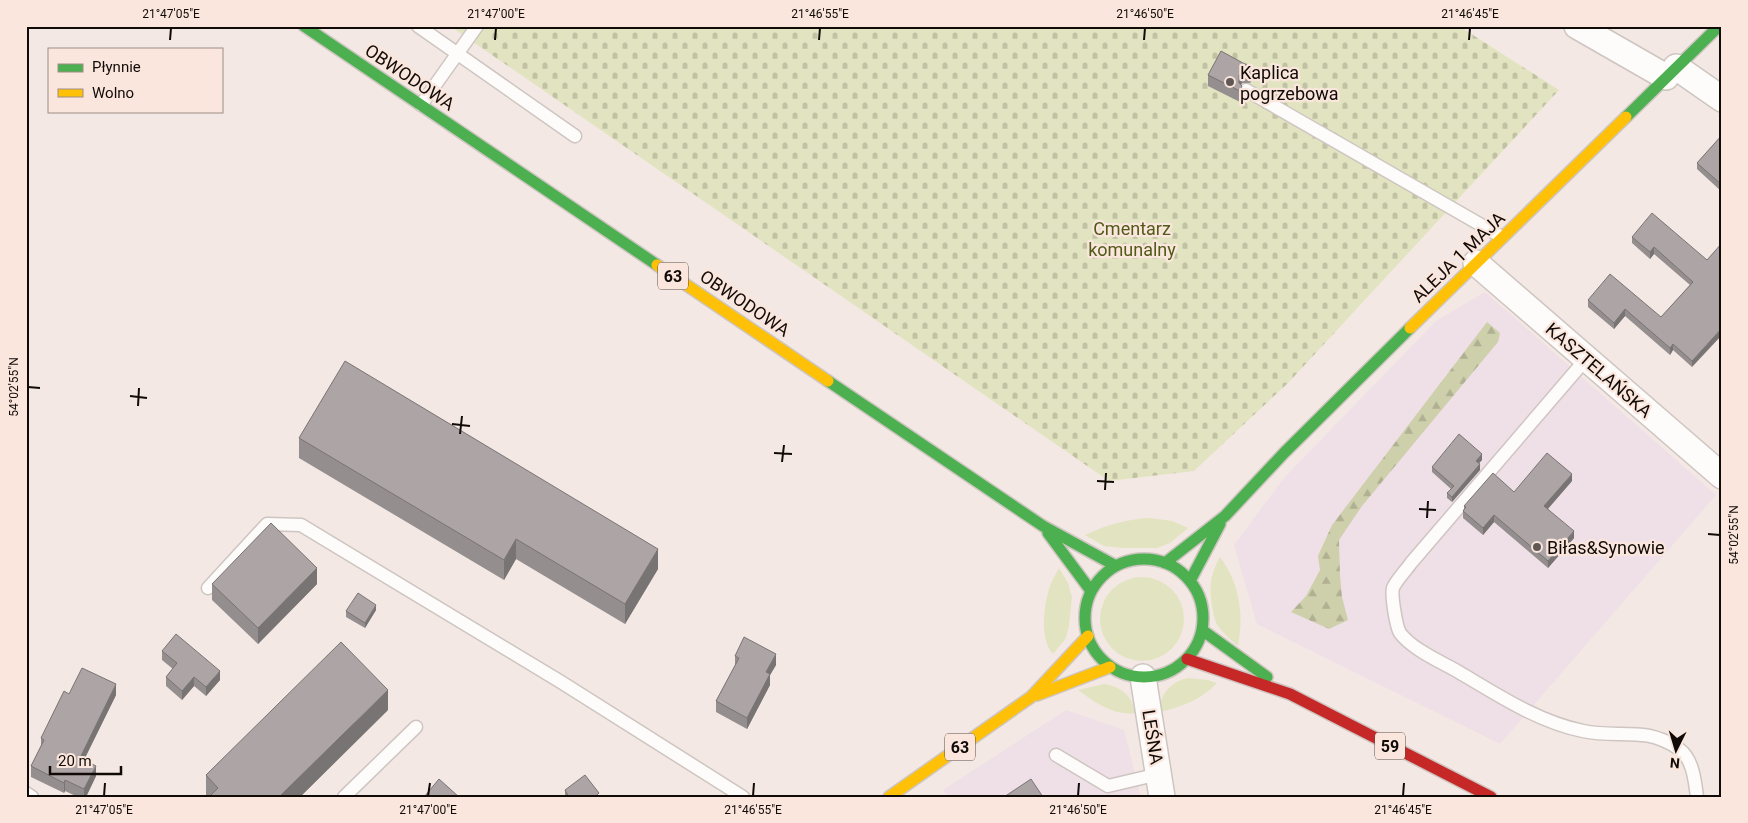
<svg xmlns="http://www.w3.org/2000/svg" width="1748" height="823" viewBox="0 0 1748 823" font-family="Roboto,sans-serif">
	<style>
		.commercial { fill: #efe0e8 }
		.green { fill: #e2e4c1 }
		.forest { fill: url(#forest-firs) }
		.cemetery { fill: url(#cemetery-stones) }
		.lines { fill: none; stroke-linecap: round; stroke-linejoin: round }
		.lane-casing { stroke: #cec5c1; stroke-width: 15 }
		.street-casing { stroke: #cec5c1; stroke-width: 28 }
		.fast-casing { stroke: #cec5c1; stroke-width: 14 }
		.slow-casing { stroke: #cec5c1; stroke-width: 14 }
		.jam-casing { stroke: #cec5c1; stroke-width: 14 }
		.lane { stroke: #fdfcfb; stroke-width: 12 }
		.street { stroke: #fdfcfb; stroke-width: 25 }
		.fast { stroke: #4caf50; stroke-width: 11 }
		.slow { stroke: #ffc107; stroke-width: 11 }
		.jam { stroke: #c62828; stroke-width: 11 }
		.wall { fill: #958e8e }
		.shaded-wall { fill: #797474 }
		.building { fill: #ada5a5; stroke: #797474 }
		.ticks { fill: none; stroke: #110b08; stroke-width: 2 }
		.poi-dot { fill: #605855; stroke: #fae6dc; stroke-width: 2 }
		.labels { text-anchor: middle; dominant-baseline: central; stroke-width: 4.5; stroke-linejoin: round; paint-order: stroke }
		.shield { fill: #fae6dc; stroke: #574d48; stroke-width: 1 }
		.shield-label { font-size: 16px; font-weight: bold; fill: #110b08 }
		.poi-label { font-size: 18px; fill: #110b08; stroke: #fae6dc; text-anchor: start }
		.street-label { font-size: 18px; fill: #110b08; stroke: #fae6dc }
		.park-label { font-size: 18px; fill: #515b18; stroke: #fae6dc }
		.neatline { fill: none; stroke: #110b08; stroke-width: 2 }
		.ticks-label { font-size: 12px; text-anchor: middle; fill: #110b08 }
	</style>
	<defs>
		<pattern id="forest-firs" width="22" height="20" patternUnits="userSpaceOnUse" patternTransform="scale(1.25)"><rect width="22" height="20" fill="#cecfab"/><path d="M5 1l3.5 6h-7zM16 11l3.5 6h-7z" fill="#b0b092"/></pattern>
		<pattern id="cemetery-stones" width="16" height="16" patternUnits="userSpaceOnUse" patternTransform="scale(1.25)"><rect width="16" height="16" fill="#e2e4c1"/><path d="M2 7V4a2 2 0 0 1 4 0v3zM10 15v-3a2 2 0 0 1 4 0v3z" fill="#c1c2a4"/></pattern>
	</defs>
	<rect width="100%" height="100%" fill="#f3e8e3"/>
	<!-- commercial -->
	<path class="commercial" d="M1485 292 1716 495 1500 744 1257 624 1234 545 1284 478 1436 321Z
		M1066 710 1124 730 1141 797H947L943 790Z"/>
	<!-- green -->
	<path class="green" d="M1150 518 1172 521 1188 528 1170 543 1157 548H1123L1104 546 1085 535C1106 525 1126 519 1150 518Z
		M1220 557C1240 584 1244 614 1238 646 1231 640 1223 633 1218 626 1215 622 1214 616 1213 611 1209 588 1209 577 1220 557Z
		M1059 568 1068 583 1072 597 1069 626 1066 638 1053 654C1039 640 1044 603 1050 586 1052 580 1056 574 1059 568Z
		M1100 619a42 42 0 1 1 84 0a42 42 0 1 1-84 0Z
		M1188 678 1208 680 1217 683C1202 699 1182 707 1160 712 1159 694 1172 681 1188 678Z
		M1104 684C1122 687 1131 695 1136 713 1114 716 1095 703 1078 690Z"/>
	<!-- forest -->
	<path class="forest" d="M1487 322 1500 333 1498 342 1362 506 1339 540 1340 575 1342 597 1348 620 1329 629 1291 612 1306 596 1320 570 1318 556 1332 525Z"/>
	<!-- cemetery -->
	<path class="cemetery" d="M450 26H1459L1559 90 1288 383 1194 471 1109 481Z"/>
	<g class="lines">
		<defs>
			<path id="lane" d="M418 26 575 136
				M1246 90 1502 237
				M421 105 477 26
				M1586 359 1411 563C1407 569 1395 582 1393 588 1391 595 1396 626 1400 633 1412 649 1439 661 1457 671 1496 694 1538 722 1583 731 1619 739 1644 725 1679 749 1693 759 1695 781 1697 797
				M208 588 267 524 301 525 561 682 743 797
				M1056 755 1108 786 1159 774
				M26 793 32 797
				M344 797 416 727"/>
			<path id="street" d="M1577 26 1666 77
				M1676 67 1722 99
				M1476 263 1722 476
				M1143 677 1162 797"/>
			<path id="fast" d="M304 26 657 265
				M1626 117 1719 26
				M828 381 1043 526 1116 566
				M1048 533 1091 591
				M1085 618a59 59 0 1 1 118 0a59 59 0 1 1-118 0Z
				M1165 563 1225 516 1284 453 1410 328
				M1190 581 1220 524
				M1202 630 1267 677"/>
			<path id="slow" d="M657 265 828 381
				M1410 328 1626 117
				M1037 695 1110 667
				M889 797 1031 697 1088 636"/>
			<path id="jam" d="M1187 659 1290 694 1491 797"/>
		</defs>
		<!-- lane casing -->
		<use href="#lane" class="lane-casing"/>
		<!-- street casing -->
		<use href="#street" class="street-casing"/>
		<!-- fast casing -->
		<use href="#fast" class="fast-casing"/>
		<!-- slow casing -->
		<use href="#slow" class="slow-casing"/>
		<!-- jam casing -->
		<use href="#jam" class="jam-casing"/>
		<!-- lane -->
		<use href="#lane" class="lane"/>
		<!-- street -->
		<use href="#street" class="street"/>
		<!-- fast -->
		<use href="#fast" class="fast"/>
		<!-- slow -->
		<use href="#slow" class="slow"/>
		<!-- jam -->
		<use href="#jam" class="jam"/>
	</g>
	<!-- wall -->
	<path class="wall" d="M1252 68V79L1250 83H1242L1241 85 1242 97 1240 102 1208 86V75Z
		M1722 135V192L1697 169V163Z
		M1632 237 1707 260 1692 367 1673 350 1670 355 1625 316 1614 329 1588 307V300L1661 317 1690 285 1654 254 1650 259 1632 243Z
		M299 438 658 569 625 624 516 559 504 580 299 458Z
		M1482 460 1479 463 1480 470 1452 502 1447 498V493L1451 489 1432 472V467Z
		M1572 481 1548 509 1574 538 1548 568 1494 522 1483 535 1463 518V511L1464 509V506Z
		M212 584H317L258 644 212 600Z
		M376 610 365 628 346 617V611Z
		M162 651 220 680 206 696 194 686 182 700 166 686V677L173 669 162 660Z
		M735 656 776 665 770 675V685L747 729 716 712V701L735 666Z
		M69 694 116 695 84 760 96 776 86 797H78L65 791 64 793 31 777V766L41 746V738Z
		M388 710 300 797H207L206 796V775Z
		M565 790 599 797H565Z"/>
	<!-- shaded-wall -->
	<path class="shaded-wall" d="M1252 68V79L1250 83V72Z
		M1242 72V83L1239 86V75Z
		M1242 86V97L1240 102V91Z
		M1654 247V254L1650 259V252Z
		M1625 309V316L1614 329V323Z
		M1722 328V335L1692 367V361Z
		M1673 344V350L1670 355V348Z
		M1482 454V460L1476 466V461Z
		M1480 464V470L1452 502V497Z
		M1572 474V481L1544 513V506Z
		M1494 515V522L1483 535V528Z
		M1574 531V538L1548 568V561Z
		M516 539V559L504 580V560Z
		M658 549V569L625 624V604Z
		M317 568V584L258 644V628Z
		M376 605V610L365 628V623Z
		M776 654V665L770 675V685L747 729V718L766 672Z
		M220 671V680L206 696V687Z
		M194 677V686L182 700V691Z
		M116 684V695L80 768V758Z
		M388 690V710L300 797H279Z
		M96 766V776L86 797H84V789Z
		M65 780V791L64 793V783Z"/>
	<!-- building -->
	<path class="building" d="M1221 51 1252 68 1250 72H1242L1239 75V83L1242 86 1240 91 1208 75Z
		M1722 135V185L1697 163Z
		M1652 213 1707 260 1722 243V328L1692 361 1673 344 1670 348 1625 309 1614 323 1588 300 1610 274 1661 317 1693 282 1654 247 1650 252 1632 237Z
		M345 361 658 549 625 604 516 539 504 560 299 438Z
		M1459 434 1482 454 1476 461 1480 464 1452 497 1447 493 1454 486 1432 467Z
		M1547 453 1572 474 1544 506 1574 531 1548 561 1494 515 1483 528 1463 511 1466 507 1464 506 1493 473 1514 492Z
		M271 523 317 568 258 628 212 584Z
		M358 593 376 605 365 623 346 611Z
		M176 634 220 671 206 687 194 677 182 691 166 677 177 663 162 651Z
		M744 637 776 654 766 672 770 674 747 718 716 701 739 658 735 656Z
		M341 642 388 690 279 797H209L218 788 206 775Z
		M82 668 116 684 80 758 96 766 84 789 65 780 64 783 31 766 44 740 41 738 64 691 69 694Z
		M585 775 599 793 595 797H569L565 790Z
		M439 779 459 797H424Z
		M1031 779 1043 797H1004Z"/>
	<!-- ticks -->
	<path class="ticks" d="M170 40 171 28M495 40 496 28M819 40 820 28M1144 40 1145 28M1469 40 1470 28M28 387 40 388M130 396 147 398M138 406 139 388M452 424 470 426M460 434 462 416M774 453 792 454M782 462 784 445M1097 481 1114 482M1105 490 1106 473M1419 509 1436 510M1427 518 1428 501M1708 534 1720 535M104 796 105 783M428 796 430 783M753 796 754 783M1078 796 1079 783M1403 796 1404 783"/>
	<!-- markers -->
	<g class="poi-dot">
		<circle cx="1230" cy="82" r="5"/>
		<circle cx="1537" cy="547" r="5"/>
	</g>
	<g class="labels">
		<!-- shield labels -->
		<g class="shield">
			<rect x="658" y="262.5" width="30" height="27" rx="4"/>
			<rect x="1375" y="732.5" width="30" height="27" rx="4"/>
			<rect x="945" y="733.5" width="30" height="27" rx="4"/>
		</g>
		<g class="shield-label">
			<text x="673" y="276">63</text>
			<text x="1390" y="746">59</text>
			<text x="960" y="747">63</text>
		</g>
		<!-- poi labels -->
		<g class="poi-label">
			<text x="1240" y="72">Kaplica<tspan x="1240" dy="21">pogrzebowa</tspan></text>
			<text x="1547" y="547">Biłas&amp;Synowie</text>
		</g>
		<!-- street labels -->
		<g class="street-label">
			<text transform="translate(410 77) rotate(34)">OBWODOWA</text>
			<text transform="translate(1458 257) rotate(-44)">ALEJA 1 MAJA</text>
			<text transform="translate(745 303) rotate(34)">OBWODOWA</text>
			<text transform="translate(1599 370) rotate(41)">KASZTELAŃSKA</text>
			<text transform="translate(1153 737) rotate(81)">LEŚNA</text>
		</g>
		<!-- park labels -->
		<g class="park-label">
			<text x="1132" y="228">Cmentarz<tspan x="1132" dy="21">komunalny</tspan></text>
		</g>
	</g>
	<!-- border -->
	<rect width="1748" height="823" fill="none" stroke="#fae6dc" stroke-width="55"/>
	<!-- legend -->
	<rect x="48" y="48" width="175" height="65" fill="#fae6dc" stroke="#9d8e87"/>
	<rect x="58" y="64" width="25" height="8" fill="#4caf50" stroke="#9d8e87"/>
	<text x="92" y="72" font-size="15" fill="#110b08">Płynnie</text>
	<rect x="58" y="89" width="25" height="8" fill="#ffc107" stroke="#9d8e87"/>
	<text x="92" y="98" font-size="15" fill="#110b08">Wolno</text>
	<!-- north arrow -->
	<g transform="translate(1676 750) rotate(185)" stroke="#fae6dc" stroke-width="4" paint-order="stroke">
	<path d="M0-4L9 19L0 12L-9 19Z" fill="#110b08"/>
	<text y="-8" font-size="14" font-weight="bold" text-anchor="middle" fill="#110b08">N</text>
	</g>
	<!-- scale -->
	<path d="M50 766v8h71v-8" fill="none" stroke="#110b08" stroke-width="2.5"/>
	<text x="58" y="766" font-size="15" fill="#110b08" stroke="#fae6dc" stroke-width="4" paint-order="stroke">20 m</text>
	<rect x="28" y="28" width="1692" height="768" class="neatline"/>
	<g class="ticks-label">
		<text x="171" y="18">21°47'05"E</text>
		<text x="496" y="18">21°47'00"E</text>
		<text x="820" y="18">21°46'55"E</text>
		<text x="1145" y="18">21°46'50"E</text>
		<text x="1470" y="18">21°46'45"E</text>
		<text transform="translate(14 387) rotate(-90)" y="4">54°02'55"N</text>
		<text transform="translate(1734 535) rotate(-90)" y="4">54°02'55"N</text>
		<text x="104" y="814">21°47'05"E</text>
		<text x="428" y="814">21°47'00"E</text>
		<text x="753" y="814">21°46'55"E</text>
		<text x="1078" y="814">21°46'50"E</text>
		<text x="1403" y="814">21°46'45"E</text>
	</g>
</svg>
